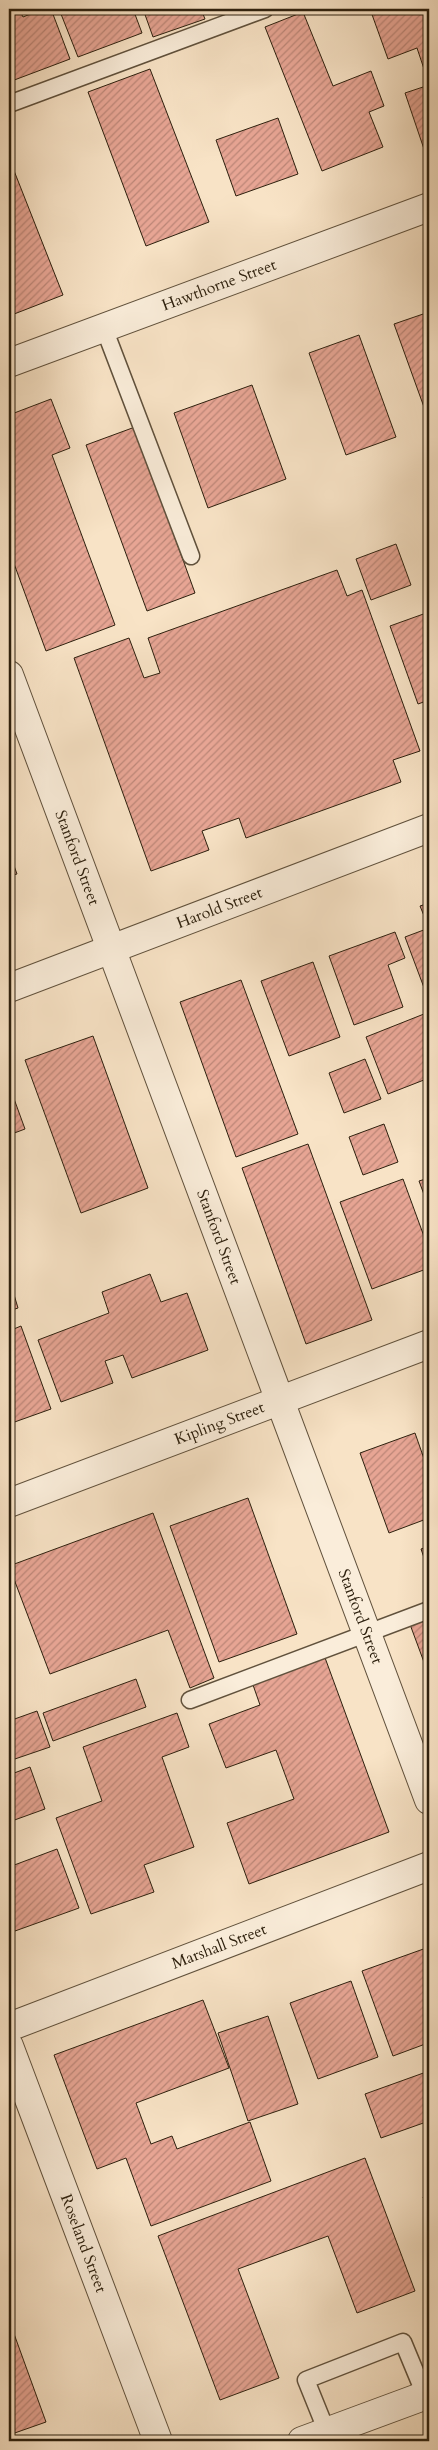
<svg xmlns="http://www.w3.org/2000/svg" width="438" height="2450" viewBox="0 0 438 2450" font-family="Cardo,serif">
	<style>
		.building { fill: url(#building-hatch); stroke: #2d200e }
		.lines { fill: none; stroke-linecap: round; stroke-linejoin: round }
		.service-casing { stroke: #60513c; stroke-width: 19 }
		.minor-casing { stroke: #60513c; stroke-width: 30 }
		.tertiary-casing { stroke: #60513c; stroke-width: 30 }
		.service { stroke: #faedda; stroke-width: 16 }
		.minor { stroke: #faedda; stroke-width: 28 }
		.tertiary { stroke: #faedda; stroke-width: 28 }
		.labels { text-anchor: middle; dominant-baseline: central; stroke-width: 4; stroke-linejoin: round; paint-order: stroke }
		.street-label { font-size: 16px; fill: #2d200e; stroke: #faedda }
	</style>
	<defs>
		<pattern id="building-hatch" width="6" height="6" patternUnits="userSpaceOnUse" patternTransform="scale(1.25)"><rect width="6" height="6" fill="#e7a594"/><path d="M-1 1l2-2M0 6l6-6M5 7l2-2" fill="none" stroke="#bc8677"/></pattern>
	</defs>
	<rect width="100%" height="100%" fill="#f8e3c6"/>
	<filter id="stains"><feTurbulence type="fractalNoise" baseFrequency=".004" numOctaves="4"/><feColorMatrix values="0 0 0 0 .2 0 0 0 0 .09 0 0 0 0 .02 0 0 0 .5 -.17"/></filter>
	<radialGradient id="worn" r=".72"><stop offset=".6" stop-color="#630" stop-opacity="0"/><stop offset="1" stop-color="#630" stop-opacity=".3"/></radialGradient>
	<!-- building -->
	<path class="building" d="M19 9 23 17 43 9H51L70 59 9 82V13Z
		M59 9H133L142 33 78 57Z
		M143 9H201L205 19 153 37Z
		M370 9H429V84L417 48 388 59Z
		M303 12 333 86 371 71 384 106 369 112 383 147 322 171 265 27Z
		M150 69 209 222 146 246 88 92Z
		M429 85V154L426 155 405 93Z
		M278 118 298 174 236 196 216 140Z
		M9 158 63 295 9 316Z
		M429 312V421L394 324Z
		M359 335 396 437 346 455 309 353Z
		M252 385 286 479 208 508 174 413Z
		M51 399 70 448 52 455 115 625 46 651 9 550V415Z
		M135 427 195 593 147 611 86 445Z
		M396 544 411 585 371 600 356 559Z
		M337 570 347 596 362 590 420 751 393 760 401 782 246 838 239 818 202 831 209 850 151 871 74 658 129 638 144 678 160 673 148 638Z
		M429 612V700L418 704 390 626Z
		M9 852 17 874 9 876Z
		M429 903V1001L405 937 429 928 420 906Z
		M395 932 405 958 388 965 403 1007 354 1025 329 956Z
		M313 962 340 1037 289 1056 261 981Z
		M241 980 298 1134 236 1157 180 1002Z
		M429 1012V1078L388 1094 366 1037Z
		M93 1036 148 1188 81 1213 25 1060Z
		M365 1059 381 1099 344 1113 329 1073Z
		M9 1085 25 1129 9 1135Z
		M384 1124 398 1162 363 1175 349 1137Z
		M308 1144 372 1320 306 1344 242 1168Z
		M429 1178V1208L419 1181Z
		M403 1179 429 1250V1268L372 1289 340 1202Z
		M150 1274 161 1302 187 1293 208 1350 132 1378 123 1355 105 1361 113 1383 61 1402 38 1340 109 1313 102 1292Z
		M9 1278 18 1308 9 1311Z
		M21 1326 51 1409 9 1424V1331Z
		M429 1426V1442L424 1428Z
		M415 1433 429 1473V1518L389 1533 360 1453Z
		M248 1498 297 1634 219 1662 170 1526Z
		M153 1513 214 1678 190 1688 168 1630 50 1674 9 1566Z
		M429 1546V1572L421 1549Z
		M429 1611V1673H428L408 1619Z
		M324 1655 389 1832 249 1884 227 1823 294 1799 276 1750 226 1768 209 1724 260 1705 252 1682Z
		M136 1679 146 1707 53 1741 43 1713Z
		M37 1711 50 1747 9 1761V1721Z
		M177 1713 189 1747 162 1757 194 1847 144 1865 154 1892 91 1914 56 1818 102 1801 83 1747Z
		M30 1767 45 1809 9 1822V1775Z
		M57 1849 79 1908 15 1931 9 1915V1867Z
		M429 1947V2046L428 2043 393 2056 362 1971Z
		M351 1981 378 2057 318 2079 290 2003Z
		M203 2000 229 2068 136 2103 151 2144 172 2136 177 2149 250 2122 271 2181 151 2226 126 2158 97 2169 54 2055Z
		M268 2016 298 2104 248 2121 218 2033Z
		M429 2071V2121L381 2138 365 2094Z
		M365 2158 415 2291 357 2313 328 2236 238 2269 279 2378 220 2400 158 2236Z
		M429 2195V2213L423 2197Z
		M9 2320 46 2422 9 2435Z"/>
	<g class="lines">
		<defs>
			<path id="service" d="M9 104 265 9
				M104 328 191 556
				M190 1700 429 1610
				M327 2432 306 2380 403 2342 425 2395"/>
			<g id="minor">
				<path id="s1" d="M9 675 429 1800"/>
				<path id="s2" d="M9 988 429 828"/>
				<path id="s3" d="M9 1503 429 1344"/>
				<path id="s4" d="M9 2027 429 1866"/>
				<path id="s5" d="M9 2046 158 2441"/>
			</g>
			<g id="tertiary">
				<path id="s6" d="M9 363 429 207"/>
				<path d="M302 2441 429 2394"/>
			</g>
		</defs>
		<!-- service casing -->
		<use href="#service" class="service-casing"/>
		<!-- minor casing -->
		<use href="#minor" class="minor-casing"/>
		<!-- tertiary casing -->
		<use href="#tertiary" class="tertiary-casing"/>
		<!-- service -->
		<use href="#service" class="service"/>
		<!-- minor -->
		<use href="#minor" class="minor"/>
		<!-- tertiary -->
		<use href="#tertiary" class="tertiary"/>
	</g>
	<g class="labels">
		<!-- street labels -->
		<g class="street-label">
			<text stroke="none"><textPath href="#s6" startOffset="224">Hawthorne Street</textPath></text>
			<text stroke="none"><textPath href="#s1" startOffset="195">Stanford Street</textPath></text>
			<text stroke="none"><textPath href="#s2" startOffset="225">Harold Street</textPath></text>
			<text stroke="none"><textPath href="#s1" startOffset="600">Stanford Street</textPath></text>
			<text stroke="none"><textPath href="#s3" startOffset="225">Kipling Street</textPath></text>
			<text stroke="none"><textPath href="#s1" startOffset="1005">Stanford Street</textPath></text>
			<text stroke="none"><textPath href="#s4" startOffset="225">Marshall Street</textPath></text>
			<text stroke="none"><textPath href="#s5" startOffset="211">Roseland Street</textPath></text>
		</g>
	</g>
	<!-- margin -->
	<rect width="438" height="2450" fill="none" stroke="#f8e3c6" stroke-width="30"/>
	<rect x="10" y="10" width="418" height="2430" fill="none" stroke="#2d200e" stroke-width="2.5"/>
	<rect x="15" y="15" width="408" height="2420" fill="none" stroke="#2d200e"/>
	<rect width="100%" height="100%" filter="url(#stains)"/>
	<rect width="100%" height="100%" fill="url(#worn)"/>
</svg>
